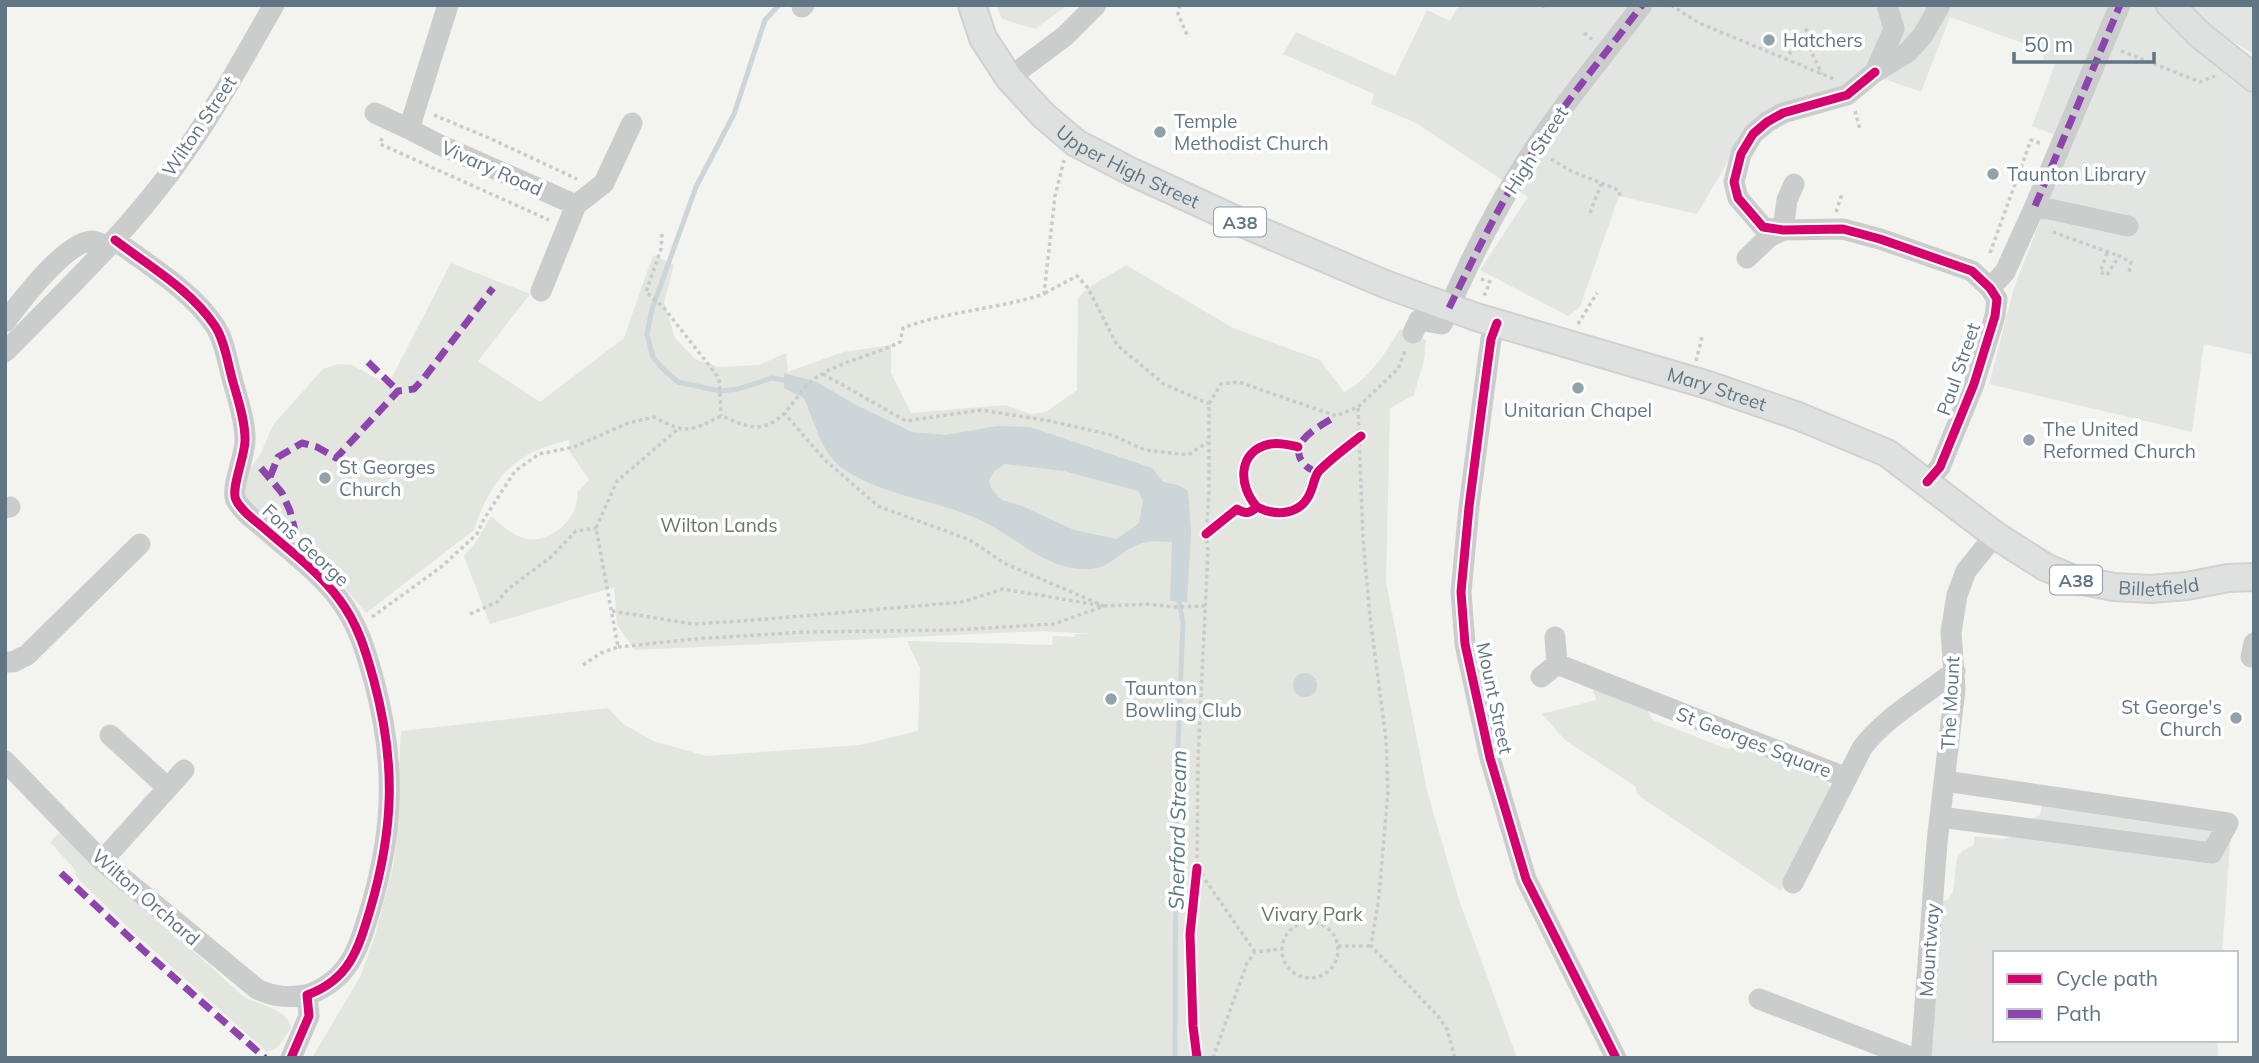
<svg xmlns="http://www.w3.org/2000/svg" width="2259" height="1063" viewBox="0 0 2259 1063" font-family="Mulish,sans-serif">
	<style>
		.built { fill: #e3e5e3 }
		.green { fill: #e2e6de }
		.water { fill: #ccd5d8; fill-rule: evenodd }
		.lines { fill: none; stroke-linecap: round; stroke-linejoin: round }
		.stream { stroke: #ccd5d8; stroke-width: 5 }
		.major-casing { stroke: #d0d1d0; stroke-width: 30 }
		.path { stroke: #c8cacb; stroke-width: 3.5; stroke-dasharray: 3.5 3.5; stroke-linecap: butt }
		.minor { stroke: #cbcccc; stroke-width: 21 }
		.major { stroke: #dfe0e0; stroke-width: 26 }
		.quiet { stroke: #8e44ad; stroke-width: 7; stroke-dasharray: 14 7; stroke-linecap: butt }
		.cycleway-casing { stroke: #fff; stroke-width: 13 }
		.cycleway { stroke: #d6006c; stroke-width: 9 }
		.poi-dot { fill: #93a2aa; stroke: #fff; stroke-width: 2.5 }
		.labels { text-anchor: middle; dominant-baseline: central; stroke-width: 7; stroke-linejoin: round; paint-order: stroke }
		.shield { fill: #fff; stroke: #909fa9; stroke-width: 2 }
		.shield-label { font-size: 18px; font-weight: bold; fill: #607684 }
		.poi-label { font-size: 19px; fill: #607684; stroke: #fff; text-anchor: start }
		.street-label { font-size: 19px; fill: #607684; stroke: #fff }
		.park-label { font-size: 19px; fill: #667a5f; stroke: #fff }
		.water-label { font-size: 21px; font-style: italic; fill: #5b7a82; stroke: #fff }
	</style>
	<rect width="100%" height="100%" fill="#f3f3f0"/>
	<!-- built -->
	<path class="built" d="M1459 5H2155L2175 29 2235 83 2254 95V355L2204 344 2192 432 1989 384 2014 288 2071 141 2032 126 2055 64 2043 59 2045 51 1950 17 1921 92 1885 79 1864 76 1743 136 1697 214 1619 196 1580 307 1568 316 1480 270 1528 197 1416 123 1371 104 1374 94 1283 54 1296 32 1395 76 1427 10 1450 21Z
		M2189 5H2254V54L2229 39Z
		M2042 802 2231 831 2222 953H1995V1040H2217L2218 1058H1929L1943 901 1948 900 1953 892 1957 858 1962 851 1974 845 1975 836 2003 839 2019 835 2027 821 2040 815Z"/>
	<!-- green -->
	<path class="green" d="M996 5H1068L1035 29 1002 19Z
		M1803 35 1822 74 1785 60Z
		M653 255 674 265 664 302 675 338 695 359 719 367 759 365 786 353 788 372 843 352 891 345V373L911 413 1005 405 1030 414 1046 412 1077 390 1078 298 1088 288 1126 265 1233 328 1320 360 1344 392C1369 380 1386 352 1400 329L1426 340 1424 360 1414 395 1390 408 1386 582 1427 791 1459 900 1517 1058H312L360 977 375 936 394 863 401 731 608 708 623 724 653 741 706 756 860 745 918 731 920 668 907 641 1052 645 1053 636 1075 637V634H1094L1041 631 635 650 617 625 614 587 490 624 464 556 476 542 491 516C501 525 514 537 528 539 552 543 581 516 577 492L589 480 570 452 569 440C515 452 491 478 474 530L366 613 326 565 321 570 247 501 243 491 248 471 260 455 273 425 323 369 338 364 352 365 388 385 451 263 530 294 478 361 540 402 624 338Z
		M1593 689 1648 711 1653 720 1727 749 1737 746 1827 782 1832 793 1781 891 1638 795 1635 786 1566 741 1542 714 1596 700Z
		M59 833 67 836 245 998C261 1005 288 1009 291 1028L278 1047 267 1052 134 933 76 877 75 870 50 842Z"/>
	<!-- water -->
	<path class="water" d="M784 373 817 382 856 405 912 432 946 435 997 426 1030 427 1152 468 1163 482 1178 485 1188 491 1191 532 1187 602 1170 601 1172 542C1159 541 1148 540 1135 546 1114 555 1111 570 1083 569 1044 568 1016 537 982 521 939 500 881 496 842 468 821 452 814 421 804 398L784 388ZM1005 464 1064 471 1138 491 1143 500 1139 523 1117 539 1074 530 1022 506 1002 500 992 490 989 481 994 471Z
		M1293 685a12 12 0 1 1 24 0a12 12 0 1 1-24 0Z"/>
	<g class="lines">
		<!-- stream -->
		<path class="stream" d="M779 5 765 20 734 114 696 187 652 309 647 334 653 357 662 368 678 382 720 391 738 389 772 378 783 380
			M1175 1058 1176 798 1183 622 1179 602"/>
		<defs>
			<g id="major">
				<path id="s1" d="M972 5 983 38 1009 78 1043 115 1076 143 1132 172 1258 230 1385 284 1476 317 1708 385 1798 416 1887 453 1995 535 2045 567 2073 579 2114 587 2151 589 2187 586 2228 578 2254 577"/>
				<path d="M2170 5 2199 34 2254 78"/>
			</g>
		</defs>
		<!-- major casing -->
		<use href="#major" class="major-casing"/>
		<!-- path -->
		<path class="path" d="M1180 5 1178 14 1187 35
			M1542 5 1546 8
			M1671 5 1699 23 1834 79
			M1584 33 1593 40
			M1803 35 1822 74
			M2121 51 2200 82 2215 76
			M1785 60 1809 26
			M1855 111 1860 130
			M434 115 489 138 577 179
			M382 138 380 144 549 220
			M1551 159 1571 171 1616 189 1620 192 1619 196
			M1836 212 1842 194
			M1590 213 1601 184
			M2053 232 2119 256
			M662 234 661 249 646 292 664 308 719 378 721 416
			M1990 253 2031 140 2042 144
			M2107 253 2100 272 2107 275 2119 256 2131 262 2129 273
			M1481 279 1490 282 1484 296
			M1045 293 1077 276 1088 288 1117 345 1164 384 1209 404
			M1578 324 1597 293
			M1696 361 1702 337
			M823 374 906 421 981 410 1050 421 1112 435 1145 450 1188 455 1208 442
			M1358 408 1363 539 1370 617 1386 739 1388 791 1379 896 1371 946 1438 1016 1447 1029 1455 1058
			M612 611 693 624 756 620 962 602 1003 589 1104 606 1004 563 970 540 878 506 825 460 784 413
			M470 614 497 602 508 589 551 557 576 531 596 528
			M372 617 441 567 477 534 484 519 515 471 539 454 574 447 628 423 654 417C686 434 689 432 721 416 737 421 750 431 767 425 789 417 797 391 814 379 839 361 873 356 900 342L903 328C948 311 998 309 1044 294L1055 196 1064 160
			M618 647 694 639 805 632 953 630 1054 624 1104 606 1150 604 1172 607 1205 606
			M583 665 601 653 618 647 596 528 617 481 677 430
			M1282 950a28 28 0 1 1 56 0a28 28 0 1 1-56 0Z
			M1338 946H1371
			M1255 952 1197 868 1198 759 1208 550 1206 534 1209 494V404L1221 384 1239 382 1336 416 1358 407 1398 369 1406 348
			M1213 1058 1247 963 1255 952 1281 949"/>
		<!-- minor -->
		<path class="minor" d="M448 5 409 129 440 145 576 205 541 291
			M802 7 804 5
			M1875 72 1894 29 1887 5
			M1009 78 1065 36 1096 5
			M375 113 409 129
			M576 205 604 183 632 123
			M2035 206 2128 226
			M115 240C149 266 191 290 215 326 225 341 228 365 233 382 238 400 245 420 245 439 246 454 230 489 236 500 242 512 256 521 266 530 291 552 319 572 339 599 358 624 366 652 374 681 396 763 394 829 370 910 358 950 349 980 307 995L309 1016 291 1058
			M1747 258 1769 237 1783 230 1787 200 1794 184
			M1990 288 2005 272 2035 206 2120 5
			M5 322C20 302 67 240 93 241 98 242 104 245 108 247
			M1497 323 1491 339 1487 368 1469 507 1461 592 1465 644 1490 758 1526 879 1616 1058
			M1413 333 1419 320 1442 324C1473 251 1512 176 1560 112 1586 76 1615 41 1642 5
			M5 352C68 288 134 226 185 152 218 105 245 55 274 5
			M1927 482 1940 467 1974 384 1995 316 1997 299 1990 288 1972 271 1880 239 1843 229 1783 230 1763 227 1738 198 1734 182 1741 154 1753 134 1767 122 1783 113 1847 95 1875 72 1908 52 1923 35 1940 5
			M5 508 10 507
			M2251 657 2254 643
			M5 662H13L27 655 140 544
			M1557 664 1847 778
			M1541 677 1557 664 1555 637
			M110 735 168 788
			M5 761 102 861 257 989C275 997 287 998 307 995
			M1940 817 2212 853 2228 823 1945 781
			M102 861 184 770
			M1793 883 1862 748C1885 717 1924 696 1955 671
			M1759 999 1913 1058
			M1921 1058 1937 842 1955 689 1951 632 1957 595 1966 571 1995 535"/>
		<!-- major -->
		<use href="#major" class="major"/>
		<!-- quiet -->
		<path class="quiet" d="M2035 206 2120 5
			M1449 308C1475 255 1501 201 1533 152 1566 100 1606 54 1642 5
			M368 362 398 391
			M261 468 282 493 290 511 297 539 318 562
			M1318 472C1310 470 1304 466 1300 458 1292 438 1323 425 1336 416
			M270 477 278 457 302 443 317 447 336 458 398 391 414 389 424 378 493 288
			M61 873 142 949 265 1058"/>
		<defs>
			<path id="cycleway" d="M1875 72 1847 95 1783 113 1767 122 1753 134 1741 154 1734 182 1738 198 1763 227 1783 230 1843 229 1880 239 1972 271 1990 288 1997 299 1995 316 1974 384 1940 467 1927 482
				M115 240C149 266 191 290 215 326 225 341 228 365 233 382 238 400 245 420 245 439 246 454 230 489 236 500 242 512 256 521 266 530 291 552 319 572 339 599 358 624 366 652 374 681 396 763 394 829 370 910 358 950 349 980 307 995L309 1016 291 1058
				M1497 323 1491 339 1487 368 1469 507 1461 592 1465 644 1490 758 1526 879 1616 1058
				M1257 507C1238 486 1237 451 1270 444 1280 442 1289 445 1298 447
				M1206 534 1237 509C1246 515 1250 513 1257 507 1277 517 1302 515 1311 491 1314 484 1314 477 1319 471 1332 458 1347 447 1361 436
				M1197 868 1190 934 1193 1026 1197 1058"/>
		</defs>
		<!-- cycleway casing -->
		<use href="#cycleway" class="cycleway-casing"/>
		<!-- cycleway -->
		<use href="#cycleway" class="cycleway"/>
	</g>
	<!-- markers -->
	<g class="poi-dot">
		<circle cx="1769" cy="40" r="7"/>
		<circle cx="1160" cy="132" r="7"/>
		<circle cx="1993" cy="174" r="7"/>
		<circle cx="1578" cy="388" r="7"/>
		<circle cx="2029" cy="440" r="7"/>
		<circle cx="325" cy="478" r="7"/>
		<circle cx="1111" cy="699" r="7"/>
		<circle cx="2236" cy="718" r="7"/>
	</g>
	<g class="labels">
		<!-- shield labels -->
		<g class="shield">
			<rect x="1214" y="207.5" width="52" height="29" rx="5"/>
			<rect x="2050" y="565.5" width="52" height="29" rx="5"/>
		</g>
		<g class="shield-label">
			<text x="1240" y="222">A38</text>
			<text x="2076" y="580">A38</text>
		</g>
		<!-- poi labels -->
		<g class="poi-label">
			<text x="1783" y="40">Hatchers</text>
			<text x="1174" y="121">Temple<tspan x="1174" dy="22">Methodist Church</tspan></text>
			<text x="2007" y="174">Taunton Library</text>
			<text x="1578" y="410" text-anchor="middle">Unitarian Chapel</text>
			<text x="2043" y="429">The United<tspan x="2043" dy="22">Reformed Church</tspan></text>
			<text x="339" y="467">St Georges<tspan x="339" dy="22">Church</tspan></text>
			<text x="1125" y="688">Taunton<tspan x="1125" dy="22">Bowling Club</tspan></text>
			<text x="2222" y="707" text-anchor="end">St George's<tspan x="2222" dy="22">Church</tspan></text>
		</g>
		<!-- street labels -->
		<g class="street-label">
			<text transform="translate(199 126) rotate(-56)">Wilton Street</text>
			<text transform="translate(1536 150) rotate(-57)">High Street</text>
			<text stroke="none"><textPath href="#s1" startOffset="233">Upper High Street</textPath></text>
			<text transform="translate(492 168) rotate(24)">Vivary Road</text>
			<text transform="translate(1958 369) rotate(-71)">Paul Street</text>
			<text stroke="none"><textPath href="#s1" startOffset="864">Mary Street</textPath></text>
			<text transform="translate(306 545) rotate(43)">Fons George</text>
			<text stroke="none"><textPath href="#s1" startOffset="1358">Billetfield</textPath></text>
			<text transform="translate(1495 698) rotate(78)">Mount Street</text>
			<text transform="translate(1950 703) rotate(-87)">The Mount</text>
			<text transform="translate(1754 742) rotate(21)">St Georges Square</text>
			<text transform="translate(146 897) rotate(41)">Wilton Orchard</text>
			<text transform="translate(1929 950) rotate(-86)">Mountway</text>
		</g>
		<!-- park labels -->
		<g class="park-label">
			<text x="719" y="525">Wilton Lands</text>
			<text x="1312" y="914">Vivary Park</text>
		</g>
		<!-- water labels -->
		<g class="water-label">
			<text transform="translate(1177 830) rotate(-89)">Sherford Stream</text>
		</g>
	</g>
	<!-- border -->
	<rect width="2259" height="1063" fill="none" stroke="#607684" stroke-width="14"/>
	<!-- legend -->
	<rect x="1993" y="951" width="245" height="91" fill="#ffffff" stroke="#bfc8ce" stroke-width="2"/>
	<rect x="2007" y="974" width="35" height="10" fill="#d6006c" stroke="#bfc8ce" stroke-width="2"/>
	<text x="2056" y="986" font-size="21" fill="#607684">Cycle path</text>
	<rect x="2007" y="1009" width="35" height="10" fill="#8e44ad" stroke="#bfc8ce" stroke-width="2"/>
	<text x="2056" y="1021" font-size="21" fill="#607684">Path</text>
	<!-- scale -->
	<path d="M2014 52v10h140v-10" fill="none" stroke="#607684" stroke-width="3.5"/>
	<text x="2024" y="52" font-size="21" fill="#607684" stroke="#ffffff" stroke-width="5" paint-order="stroke">50 m</text>
</svg>
